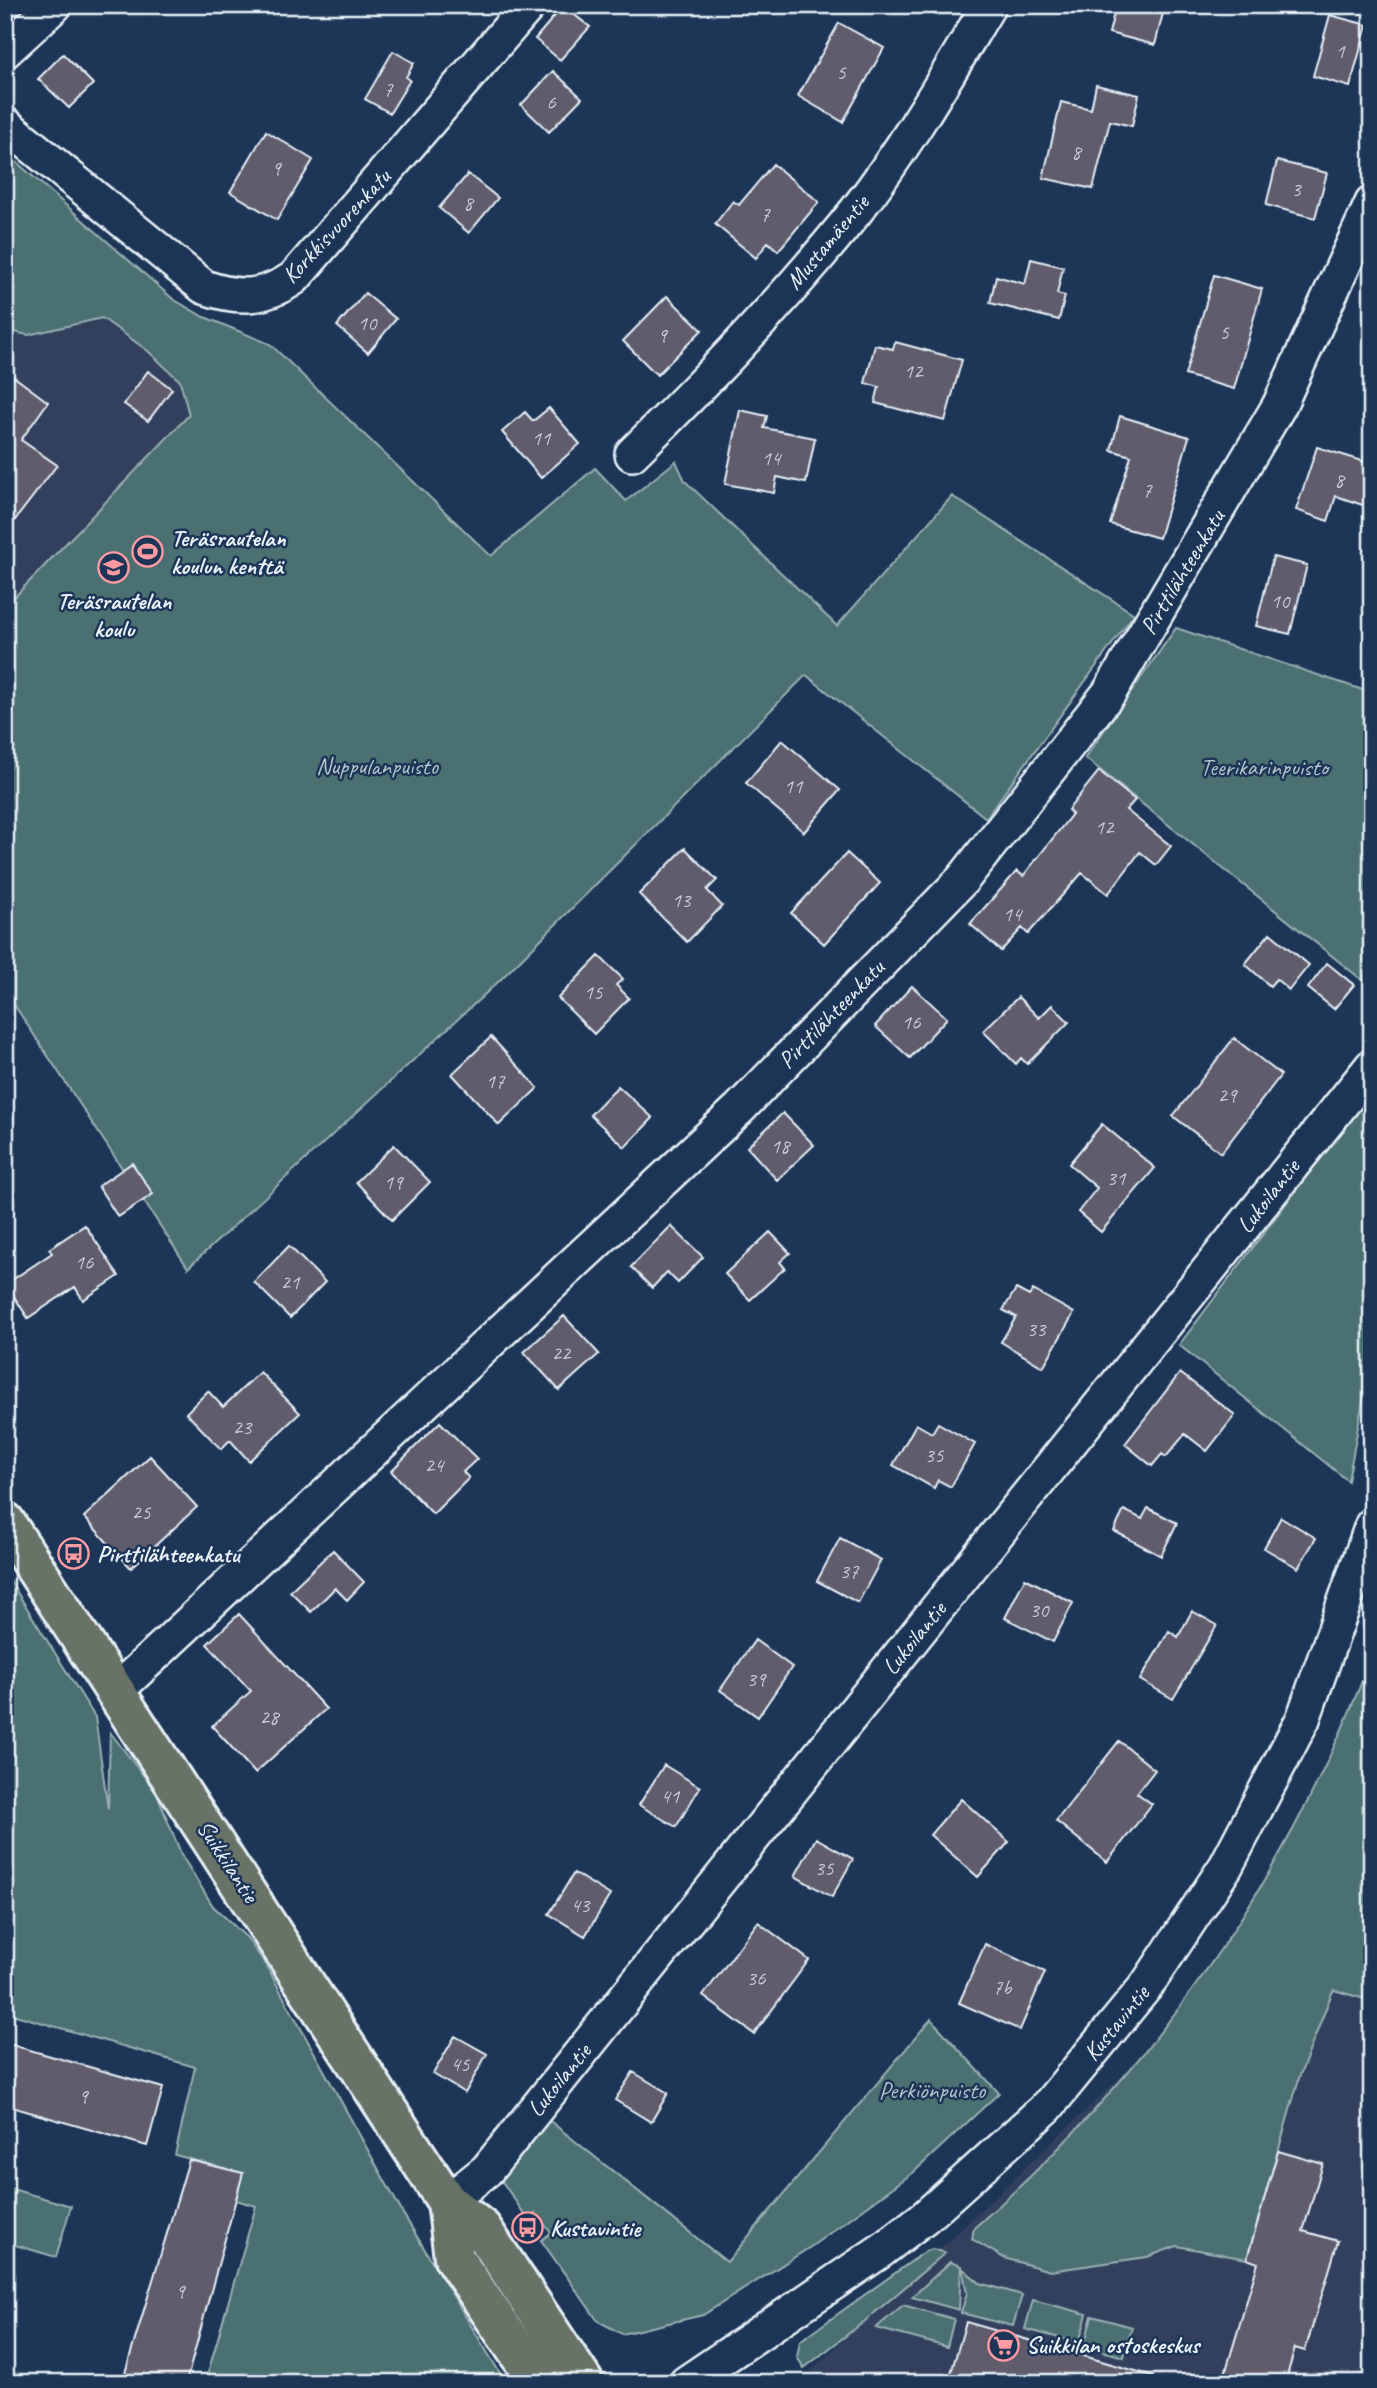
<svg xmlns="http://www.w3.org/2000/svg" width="1377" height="2388" viewBox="0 0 1377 2388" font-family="Caveat,sans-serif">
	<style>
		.built { fill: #31415d }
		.green { fill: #4b6f71; stroke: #9ab0b4; stroke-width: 2 }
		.building { fill: #605c6c; stroke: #e8f1f8; stroke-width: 2 }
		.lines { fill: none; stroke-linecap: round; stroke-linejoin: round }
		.minor-casing { stroke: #e8f1f8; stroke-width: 38 }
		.major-casing { stroke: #e8f1f8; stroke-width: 44 }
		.minor { stroke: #1d3557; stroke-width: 33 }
		.major { stroke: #697266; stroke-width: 38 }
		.labels { text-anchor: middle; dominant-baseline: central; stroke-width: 5; stroke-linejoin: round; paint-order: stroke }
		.number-label { font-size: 21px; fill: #c6ccd5 }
		.street-label { font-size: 24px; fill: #e8f1f8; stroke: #1d3557 }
		.poi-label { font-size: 24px; font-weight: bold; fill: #e8f1f8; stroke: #1d3557; text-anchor: start }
		.park-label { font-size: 24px; fill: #b1c4c9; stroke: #1d3557 }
	</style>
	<rect width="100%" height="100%" fill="#1d3557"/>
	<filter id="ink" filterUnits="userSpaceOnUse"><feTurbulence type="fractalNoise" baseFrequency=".0143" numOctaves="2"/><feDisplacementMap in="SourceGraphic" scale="14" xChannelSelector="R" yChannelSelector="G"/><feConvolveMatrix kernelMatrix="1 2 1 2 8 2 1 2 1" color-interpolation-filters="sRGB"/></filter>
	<g filter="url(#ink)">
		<!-- built -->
		<path class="built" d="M102 318 148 351 180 381 190 415 5 630V330L28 335Z
			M1216 1957 1368 2000 1372 2044V2383H798L1143 2056Z"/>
		<!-- green -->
		<path class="green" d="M5 152 173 299 202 316 270 344 491 556 595 468 626 501 676 461 685 481 837 626 952 496 1134 614 986 818 806 675 497 983 188 1268 5 991V607L189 415 180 381 148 351 102 318 28 335 5 330Z
			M1176 628 1372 693V988L1085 758Z
			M1372 1090V1352L1348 1481 1179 1345Z
			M5 1573 95 1717 108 1809 110 1732 156 1792 182 1856 213 1906 247 1938 266 1965 402 2212 506 2383H205L256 2206 236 2200 242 2173 175 2155 195 2067 5 2012Z
			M1372 1670V1985L1368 2000 1334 1990 1332 1993 1300 2075 1247 2259 1177 2246 1147 2257 1050 2271 1004 2258 972 2239 974 2228C1146 2078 1278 1893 1362 1681Z
			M931 2019 999 2093 914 2172 812 2246 703 2315 622 2334 598 2321 541 2240 551 2233 536 2213 527 2218 499 2177 546 2118 727 2262Z
			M5 2187 71 2206 56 2257 5 2242Z
			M933 2249 945 2253 865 2321 804 2368 797 2357 800 2341 926 2251Z
			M950 2262 961 2266 959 2310 912 2297Z
			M962 2268 980 2283 1022 2295 1013 2326 961 2313 967 2293Z
			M1033 2300 1087 2314 1079 2343 1025 2329Z
			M903 2305 954 2319 947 2347 876 2328Z
			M1092 2316 1132 2327 1124 2357 1084 2346Z"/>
		<!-- building -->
		<path class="building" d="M1116 5H1165L1155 45 1109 33Z
			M563 6 590 27 560 60 535 39Z
			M1330 15 1367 25 1350 87 1313 76Z
			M839 23 884 48 843 122 798 96Z
			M393 51 414 63 406 77 410 80 390 113 365 99Z
			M63 54 93 84 69 108 38 79Z
			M553 71 582 98 549 132 521 105Z
			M1096 85 1139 95 1132 126 1110 121 1093 189 1043 178 1061 102 1091 109Z
			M266 131 313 160 277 220 230 192Z
			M1277 161 1327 173 1315 218 1266 205Z
			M773 164 819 202 778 251 768 242 756 258 715 224 733 201 739 205Z
			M468 174 498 198 469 233 439 208Z
			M1031 259 1063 267 1057 294 1065 296 1059 320 990 303 996 276 1025 284Z
			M1214 275 1262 289 1234 389 1185 375Z
			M365 293 396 319 368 353 337 326Z
			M667 296 702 330 657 375 623 341Z
			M895 342 962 360 945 421 875 403 879 387 865 383 875 345 893 349Z
			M5 370 48 402 21 440 57 465 5 533Z
			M148 371 172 389 148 421 124 404Z
			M549 408 580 444 541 478 502 432 525 412 533 421Z
			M740 410 767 416 764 428 815 438 806 483 777 477 774 493 725 484Z
			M1120 416 1189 437 1159 538 1110 524 1131 456 1111 450Z
			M1317 447 1372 464V508L1336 496 1328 521 1296 510Z
			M1273 557 1307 565 1290 634 1256 626Z
			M782 740 840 790 804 832 746 783Z
			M1099 771 1135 800 1126 810 1171 846 1156 865 1140 852 1108 894 1082 873 1028 934 1022 928 1001 951 970 924 1017 871 1023 876 1072 814 1068 810Z
			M685 848 717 880 707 890 722 906 687 942 639 894Z
			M847 853 880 883 824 944 791 913Z
			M1270 933 1309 965 1289 990 1276 979 1270 986 1245 964Z
			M599 956 623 979 616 985 629 998 594 1034 558 998Z
			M1327 963 1354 985 1334 1009 1308 988Z
			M912 986 947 1018 910 1058 875 1026Z
			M1018 997 1039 1018 1052 1005 1069 1022 1027 1064 1021 1058 1016 1064 983 1031Z
			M491 1037 538 1088 499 1125 452 1074Z
			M1234 1038 1281 1075 1221 1153 1173 1116Z
			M618 1086 653 1118 625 1147 590 1115Z
			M783 1113 814 1145 777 1180 747 1147Z
			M1102 1124 1155 1168 1101 1232 1078 1212 1097 1188 1069 1164Z
			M394 1145 430 1182 392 1220 356 1182Z
			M132 1163 153 1194 118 1217 98 1186Z
			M85 1225 119 1276 83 1300 75 1287 28 1318 6 1284 52 1253 49 1249Z
			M671 1226 703 1257 678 1283 667 1272 652 1288 631 1267Z
			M770 1232 790 1253 780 1262 785 1268 750 1300 725 1274Z
			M289 1246 325 1282 290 1318 254 1282Z
			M1016 1289 1029 1296 1033 1290 1074 1313 1043 1367 1001 1342 1016 1317 1003 1310Z
			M564 1316 599 1354 559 1390 524 1352Z
			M260 1372 300 1413 249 1461 230 1440 221 1449 186 1413 208 1391 223 1407Z
			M1180 1373 1235 1415 1207 1451 1185 1434 1166 1457 1162 1454 1152 1466 1125 1444Z
			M440 1422 477 1459 463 1472 469 1478 433 1514 391 1471Z
			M938 1423 975 1444 951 1487 938 1480 934 1488 893 1465 916 1424 932 1433Z
			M150 1456 197 1507 131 1568 84 1517Z
			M1148 1508 1177 1523 1161 1556 1114 1531 1124 1510 1142 1519Z
			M1281 1517 1316 1538 1298 1568 1264 1548Z
			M840 1538 881 1560 858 1603 817 1581Z
			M333 1550 364 1582 347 1600 335 1588 311 1612 290 1591Z
			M1025 1578 1073 1603 1053 1642 1005 1618Z
			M1192 1611 1217 1625 1173 1699 1140 1680 1169 1631 1178 1637Z
			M239 1614 326 1709 255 1773 212 1726 251 1691 207 1644Z
			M755 1640 792 1667 758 1717 720 1690Z
			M1119 1741 1155 1770 1137 1793 1152 1804 1107 1862 1056 1821Z
			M664 1765 700 1787 676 1827 639 1805Z
			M961 1799 1009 1842 978 1877 930 1835Z
			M816 1838 853 1859 832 1897 795 1876Z
			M574 1873 610 1895 585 1936 549 1914Z
			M758 1922 809 1960 754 2034 703 1996Z
			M985 1944 1045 1972 1020 2030 959 2003Z
			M455 2036 487 2054 465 2093 433 2074Z
			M5 2043 163 2088 147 2146 5 2105Z
			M633 2072 668 2093 651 2122 615 2100Z
			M1278 2151 1323 2164 1303 2231 1338 2241 1305 2351 1295 2348 1285 2383H1244L1224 2377 1258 2263 1247 2259Z
			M189 2160 243 2173 186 2383H122Z
			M966 2322 1153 2376 1152 2383H948Z"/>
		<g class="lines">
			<defs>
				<path id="minor" d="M5 51 55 5
					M5 124 204 287C238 299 263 299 294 278L529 5
					M632 454C711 377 787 297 856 211 906 147 947 75 989 5
					M117 1690 739 1109 963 879 1109 693 1279 406 1372 203
					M447 2202 487 2170 1372 1066
					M686 2383 882 2250 925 2217 1047 2107 1147 1985 1226 1866 1303 1719 1372 1525"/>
				<path id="major" d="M5 1522 447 2202 482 2229 584 2383
					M447 2202 454 2258 539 2383"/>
			</defs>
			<!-- minor casing -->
			<use href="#minor" class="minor-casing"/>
			<!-- major casing -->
			<use href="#major" class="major-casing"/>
			<!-- minor -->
			<use href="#minor" class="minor"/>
			<!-- major -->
			<use href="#major" class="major"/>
		</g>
	</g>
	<!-- icons -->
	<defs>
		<symbol id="stadium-ring" viewBox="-11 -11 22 22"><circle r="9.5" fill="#1d3557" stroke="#ff9aa2" stroke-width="1.5"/><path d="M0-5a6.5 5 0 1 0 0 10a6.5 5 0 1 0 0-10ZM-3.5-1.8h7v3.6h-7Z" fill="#ff9aa2"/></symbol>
		<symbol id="school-ring" viewBox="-11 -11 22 22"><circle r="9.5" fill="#1d3557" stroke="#ff9aa2" stroke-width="1.5"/><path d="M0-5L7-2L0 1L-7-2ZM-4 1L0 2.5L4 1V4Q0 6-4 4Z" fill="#ff9aa2"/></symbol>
		<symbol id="bus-ring" viewBox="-11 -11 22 22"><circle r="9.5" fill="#1d3557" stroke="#ff9aa2" stroke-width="1.5"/><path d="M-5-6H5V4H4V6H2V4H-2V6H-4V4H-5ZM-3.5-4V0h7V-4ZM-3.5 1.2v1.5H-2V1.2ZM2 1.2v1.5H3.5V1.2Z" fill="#ff9aa2"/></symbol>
		<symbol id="supermarket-ring" viewBox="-11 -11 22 22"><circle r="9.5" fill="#1d3557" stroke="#ff9aa2" stroke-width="1.5"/><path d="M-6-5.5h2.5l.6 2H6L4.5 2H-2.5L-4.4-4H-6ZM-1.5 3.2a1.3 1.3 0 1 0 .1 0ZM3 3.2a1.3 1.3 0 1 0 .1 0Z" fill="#ff9aa2"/></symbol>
	</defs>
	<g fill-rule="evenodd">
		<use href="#stadium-ring" x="130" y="534" width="35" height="35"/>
		<use href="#school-ring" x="96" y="550" width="35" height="35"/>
		<use href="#bus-ring" x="56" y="1536" width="35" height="35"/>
		<use href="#bus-ring" x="510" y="2210" width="35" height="35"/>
		<use href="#supermarket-ring" x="986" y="2328" width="35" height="35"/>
	</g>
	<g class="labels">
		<!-- number labels -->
		<g class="number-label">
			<text x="1340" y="51">1</text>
			<text x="841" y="72">5</text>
			<text x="388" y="89">7</text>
			<text x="551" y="102">6</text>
			<text x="1076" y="152">8</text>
			<text x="276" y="168">9</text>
			<text x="1296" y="189">3</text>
			<text x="468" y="203">8</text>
			<text x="765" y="214">7</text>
			<text x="367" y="323">10</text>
			<text x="1224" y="332">5</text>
			<text x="662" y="335">9</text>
			<text x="913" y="371">12</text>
			<text x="541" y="438">11</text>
			<text x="771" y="458">14</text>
			<text x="1339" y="480">8</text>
			<text x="1147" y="490">7</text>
			<text x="1280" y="601">10</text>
			<text x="793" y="786">11</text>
			<text x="1104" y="827">12</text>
			<text x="681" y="900">13</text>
			<text x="1012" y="914">14</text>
			<text x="593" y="992">15</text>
			<text x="911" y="1022">16</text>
			<text x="495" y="1081">17</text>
			<text x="1227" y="1095">29</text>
			<text x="780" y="1146">18</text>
			<text x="1116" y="1178">31</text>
			<text x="393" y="1182">19</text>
			<text x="84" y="1262">16</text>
			<text x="290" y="1282">21</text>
			<text x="1036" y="1329">33</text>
			<text x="561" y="1353">22</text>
			<text x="242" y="1427">23</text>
			<text x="934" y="1455">35</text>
			<text x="434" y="1465">24</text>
			<text x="141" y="1512">25</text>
			<text x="849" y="1571">37</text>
			<text x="1039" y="1610">30</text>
			<text x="756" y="1679">39</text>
			<text x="269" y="1717">28</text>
			<text x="670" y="1796">41</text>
			<text x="824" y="1868">35</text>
			<text x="580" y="1905">43</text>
			<text x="756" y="1978">36</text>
			<text x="1002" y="1987">7b</text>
			<text x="460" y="2064">45</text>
			<text x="83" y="2096">9</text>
			<text x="180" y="2291">9</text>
		</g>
		<!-- street labels -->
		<g class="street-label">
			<text transform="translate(336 226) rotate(-47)">Korkkisvuorenkatu</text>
			<text transform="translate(827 242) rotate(-50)">Mustamäentie</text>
			<text transform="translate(1182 572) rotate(-59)">Pirttilähteenkatu</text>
			<text transform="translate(831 1014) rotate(-46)">Pirttilähteenkatu</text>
			<text transform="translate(1268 1196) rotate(-52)">Lukoilantie</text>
			<text transform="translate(914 1638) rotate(-51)">Lukoilantie</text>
			<text transform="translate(228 1861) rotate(57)">Suikkilantie</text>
			<text transform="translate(1116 2023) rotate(-51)">Kustavintie</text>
			<text transform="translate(559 2080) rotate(-51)">Lukoilantie</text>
		</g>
		<!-- poi labels -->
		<g class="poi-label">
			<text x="171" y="538">Teräsrautelan<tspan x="171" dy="28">koulun kenttä</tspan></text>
			<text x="114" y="601" text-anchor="middle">Teräsrautelan<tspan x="114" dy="28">koulu</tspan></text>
			<text x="97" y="1554">Pirttilähteenkatu</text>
			<text x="550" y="2228">Kustavintie</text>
			<text x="1026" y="2345">Suikkilan ostoskeskus</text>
		</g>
		<!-- park labels -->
		<g class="park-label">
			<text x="377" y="766">Nuppulanpuisto</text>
			<text x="1264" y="767">Teerikarinpuisto</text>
			<text x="932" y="2090">Perkiönpuisto</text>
		</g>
	</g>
	<!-- margin -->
	<rect width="1377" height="2388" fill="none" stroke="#1d3557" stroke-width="28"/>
	<rect x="14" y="14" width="1349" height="2360" fill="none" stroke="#e8f1f8" stroke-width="2.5" filter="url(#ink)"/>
</svg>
